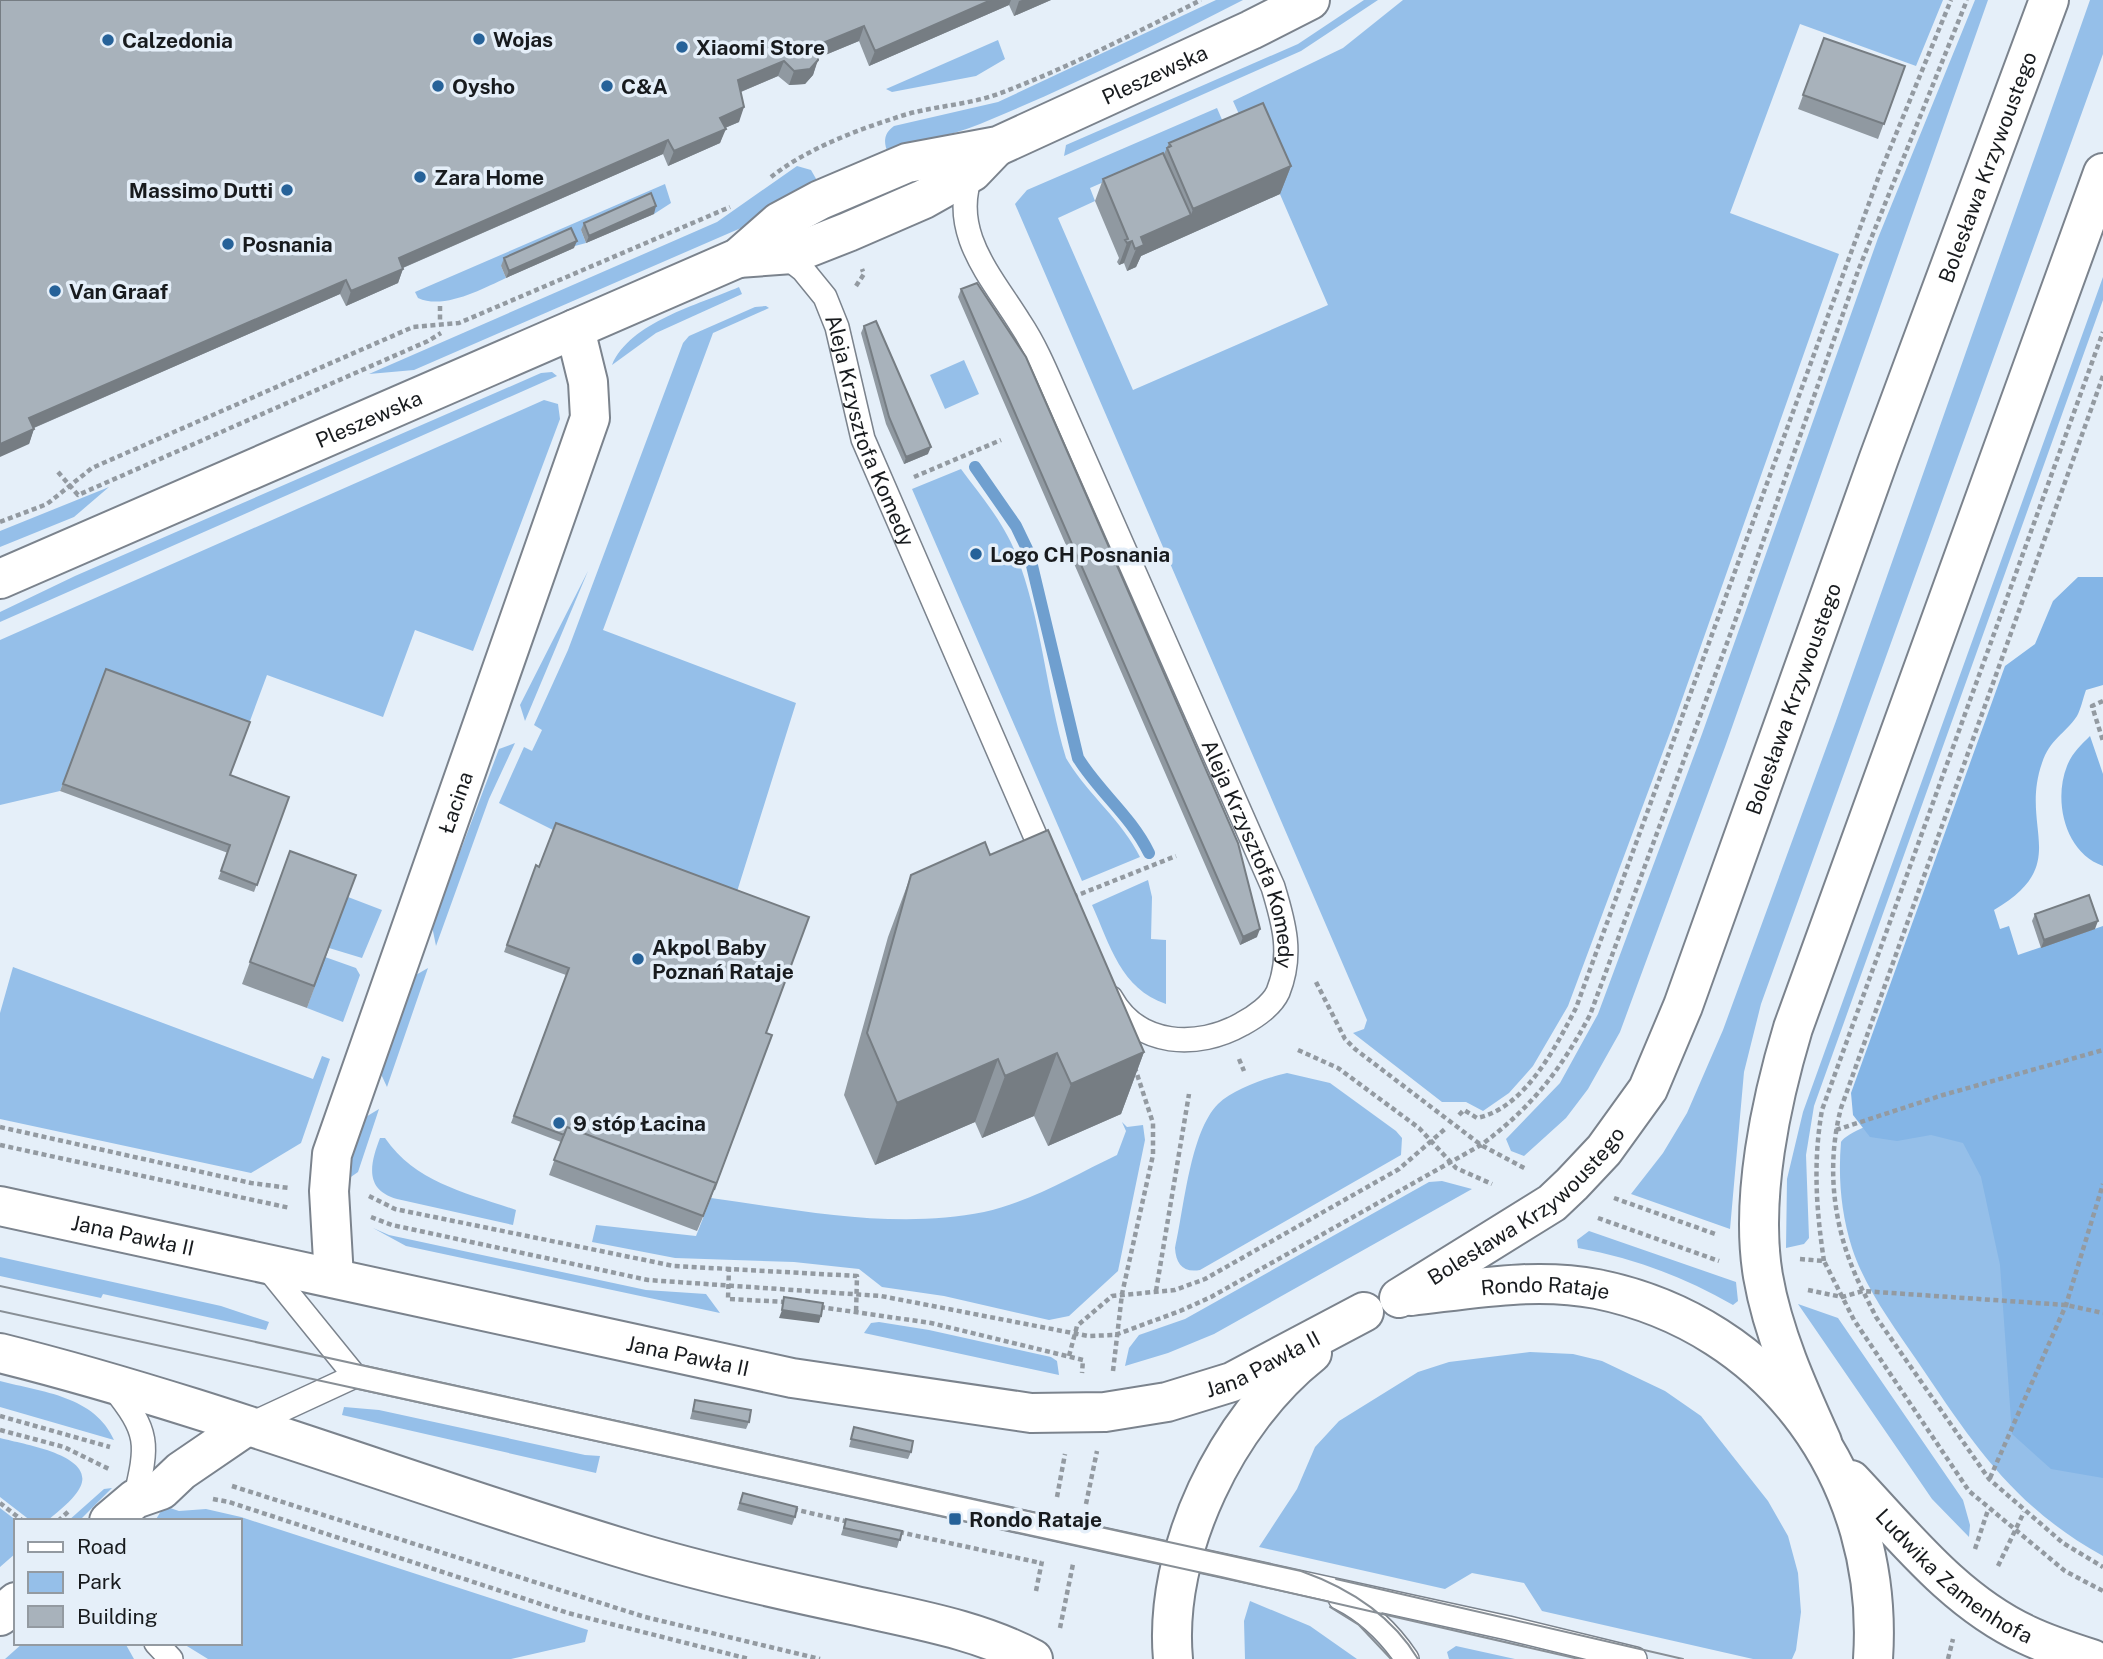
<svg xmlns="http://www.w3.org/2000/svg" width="2103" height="1659" viewBox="0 0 2103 1659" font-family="'Public Sans',sans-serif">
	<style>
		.green { fill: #95bfe9 }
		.forest { fill: #84b5e6 }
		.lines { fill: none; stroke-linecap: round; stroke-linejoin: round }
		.stream { stroke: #6f9fcf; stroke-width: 12 }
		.lane-casing { stroke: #7b838d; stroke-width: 26 }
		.street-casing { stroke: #7b838d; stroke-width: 42 }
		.secondary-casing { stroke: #7b838d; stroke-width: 42 }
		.path { stroke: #939aa1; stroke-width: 4.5; stroke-dasharray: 5 3.5; stroke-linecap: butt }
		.lane { stroke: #fff; stroke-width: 23 }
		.street { stroke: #fff; stroke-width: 38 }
		.secondary { stroke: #fff; stroke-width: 38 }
		.tram { stroke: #888f96; stroke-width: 2 }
		.wall { fill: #9099a1 }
		.shaded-wall { fill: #767d83 }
		.building { fill: #a8b2bb; stroke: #767d83; stroke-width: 2 }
		.poi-dot { fill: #266299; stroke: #e5eff9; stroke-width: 2.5 }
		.labels { text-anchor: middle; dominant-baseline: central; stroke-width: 7; stroke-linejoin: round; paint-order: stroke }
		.poi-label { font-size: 21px; font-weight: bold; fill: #181b1e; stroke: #e5eff9; text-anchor: start }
		.street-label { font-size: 21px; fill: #181b1e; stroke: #e5eff9 }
	</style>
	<rect width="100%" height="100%" fill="#e5eff9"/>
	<!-- green -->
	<path class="green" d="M1216 0H1243C1157 44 1070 87 980 124 950 136 918 141 888 153 883 142 884 133 894 126L998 102Z
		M1364 0H1378L1301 51 1064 156 1066 145 1298 44Z
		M1403 0H1943L1916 66 1800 24 1730 213 1839 254 1673 725 1568 1006 1533 1066 1509 1093 1483 1111 1466 1102H1442L1353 1033 1364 1029 1367 1020 1015 204 1027 190 1217 108 1226 129 1090 188 1095 201 1058 218 1133 390 1328 305 1253 132 1248 134 1233 101 1343 48Z
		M1975 0H1988L1725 747 1620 1032 1588 1089 1566 1118 1524 1156 1511 1151 1506 1139 1560 1083 1598 1014 1702 734 1878 238Z
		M2090 0H2103V54L1761 1004 1744 1072 1730 1229 1631 1194 1663 1153 1687 1113 1723 1030 1836 721Z
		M998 40 1005 59 976 76 892 92 886 89Z
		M797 166 811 170 819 184 741 228 414 370 369 374 717 222Z
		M665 184 671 203 654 214 649 201 581 230 586 243 501 266 506 278C482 289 444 310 418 298L415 292Z
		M2103 277V300L1814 1106 1806 1155 1809 1238 1804 1244 1786 1248 1787 1179 1803 1112Z
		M739 287 742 294 656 333 612 365C630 322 698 305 739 287Z
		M766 306 769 308 713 333 603 630 796 703 735 898 553 830 499 803 524 747 532 751 542 730 534 725 568 650 683 343 689 336 755 307Z
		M964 360 979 394 945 409 930 375Z
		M552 372 557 376 0 622V612L75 576 541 373Z
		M544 400 558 404 560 419 473 651 415 630 383 717 267 675 247 729 103 676 60 791 0 805V640Z
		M961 469C981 496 1004 523 1016 554 1042 620 1046 692 1066 758 1087 794 1121 819 1140 857L1082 881 912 489Z
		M109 487 74 517 0 547V531Z
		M588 571 525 721 520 705Z
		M515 743 489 799 436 946 432 926 499 749Z
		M1148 880 1152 897 1151 939 1166 940V1004C1121 989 1110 945 1092 905Z
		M348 897 382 910 362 958 329 948Z
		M325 957 356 968 360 975 343 1022 307 1008Z
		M13 967 313 1079 322 1056 330 1059 301 1143 251 1173 0 1119V1013Z
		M428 968 387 1087 380 1072 414 976Z
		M2103 1055V1556C2013 1506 1974 1445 1918 1362 1893 1325 1866 1290 1852 1248 1841 1213 1838 1178 1841 1142 1859 1116 2060 1067 2103 1055Z
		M1287 1073 1330 1083 1396 1131 1402 1138 1401 1155 1200 1270C1183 1273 1176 1264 1175 1248 1184 1209 1190 1132 1218 1104 1234 1089 1266 1078 1287 1073Z
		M379 1109 358 1172 348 1179 350 1163 364 1118Z
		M1122 1122 1127 1127 1143 1125 1145 1140 1118 1271 1069 1316 1049 1320 944 1296 882 1287 859 1269 794 1262 675 1258 592 1242 596 1225 696 1236 711 1198C799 1210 895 1230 984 1212 1030 1202 1075 1175 1117 1155L1126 1131Z
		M380 1138H385C416 1183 467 1193 516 1210L513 1225 397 1199C364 1190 370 1164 380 1138Z
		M1442 1181 1472 1189 1214 1334 1168 1353 1125 1366 1129 1348 1139 1335 1185 1319 1429 1182Z
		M373 1228 389 1235 646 1290 706 1294 720 1313 406 1246Z
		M1589 1231 1736 1282 1738 1301 1733 1305C1684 1277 1634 1258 1578 1248L1577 1240Z
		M0 1257 221 1306 269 1322 266 1330 103 1294 101 1298 0 1276Z
		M1798 1304 1838 1318 1963 1500 1970 1525 1969 1537 1932 1499Z
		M879 1322 929 1330 1051 1357 1057 1361 1059 1375 864 1333 871 1323Z
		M1530 1352 1573 1354 1602 1361 1665 1391 1701 1416 1768 1501 1788 1536 1798 1573 1801 1612 1796 1650 1792 1659H1753L1542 1611 1524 1583 1472 1573 1445 1589 1259 1547 1297 1489 1315 1447 1339 1421 1418 1372 1449 1362Z
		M0 1381C42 1392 95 1396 114 1440L0 1407Z
		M344 1407 379 1410 585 1455 600 1456 596 1473 342 1415Z
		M0 1438C21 1444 108 1456 75 1495 67 1505 56 1513 47 1521H31L0 1497Z
		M112 1488 79 1521H68L104 1489Z
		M164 1506 179 1511 206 1509 241 1517 588 1630 585 1642 511 1659H208L182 1643H240V1521H155Z
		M0 1508 17 1521 16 1553 0 1567Z
		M1250 1601 1310 1626 1357 1659H1245L1244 1621Z
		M23 1643H125L134 1659H5Z
		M1456 1646 1515 1659H1449L1447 1652Z"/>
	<!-- forest -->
	<path class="forest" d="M2078 577H2103V685L2086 690C2083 698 2081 709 2077 716 2065 734 2050 739 2042 763 2019 829 2073 864 1994 910L2000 929 2009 926 2018 955 2103 926V1478L2051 1469 2012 1434 2000 1265 1981 1177 1963 1143 1931 1135 1897 1141 1870 1137 1853 1115 1851 1093 2005 666 2035 644 2053 601Z
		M2090 736 2103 774V866C2065 853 2053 801 2067 766 2072 753 2081 745 2090 736Z"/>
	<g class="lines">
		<!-- stream -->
		<path class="stream" d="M975 467 1016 526 1029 553 1078 758C1099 792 1131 816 1149 853"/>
		<defs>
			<g id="lane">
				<path id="s1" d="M972 172C948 231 991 276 1020 323 1034 344 1044 367 1054 390L1273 887C1284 923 1293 955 1278 992 1272 1005 1255 1017 1242 1024 1198 1049 1138 1047 1111 998"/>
				<path id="s2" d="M784 255 803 270 825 297 837 327 863 439 1047 863"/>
				<path d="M265 1265 355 1376 1508 1628 1635 1659"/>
				<path d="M112 1386C150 1433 148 1443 135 1499"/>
				<path d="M247 1426 355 1376"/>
				<path d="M1340 1598C1368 1612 1390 1634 1407 1659"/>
				<path d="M156 1643 171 1659"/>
			</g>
			<g id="street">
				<path d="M738 258 792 254 848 232 924 199 972 172 995 148"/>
				<path id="s3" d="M0 579 738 258 779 222 820 200 907 163 998 146 1251 30 1310 0"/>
				<path id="s4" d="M334 1278 329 1191 332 1154 590 418 588 382 575 329"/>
				<path d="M109 1521 135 1499 161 1490 181 1471 247 1426"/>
				<path d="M0 1616 16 1602"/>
			</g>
			<g id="secondary">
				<path id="s5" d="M0 1206 792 1378 1031 1413 1105 1412 1167 1402 1232 1382 1364 1312"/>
				<path id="s6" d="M1411 1296C1472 1289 1535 1277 1597 1289 1774 1325 1885 1481 1873 1659"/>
				<path id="s7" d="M1399 1298 1552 1203 1572 1184 1604 1150 1648 1089 1683 1006 1879 458 2049 0"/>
				<path d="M0 1353C212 1406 416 1486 625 1549 700 1572 776 1589 852 1605 913 1619 977 1629 1033 1659"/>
				<path d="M1822 1442C1798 1389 1773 1334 1763 1276 1750 1199 1771 1101 1793 1028L2103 173"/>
				<path id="s8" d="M1851 1480C1904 1536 1955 1602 2027 1635 2048 1645 2070 1652 2092 1659"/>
				<path d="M1173 1659C1163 1551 1227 1420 1312 1353"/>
			</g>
		</defs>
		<!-- lane casing -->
		<use href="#lane" class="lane-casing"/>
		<!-- street casing -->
		<use href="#street" class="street-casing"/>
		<!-- secondary casing -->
		<use href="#secondary" class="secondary-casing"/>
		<!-- path -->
		<path class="path" d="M771 177C805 150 854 131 895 118 928 106 965 106 998 94 1068 68 1135 33 1201 0
			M856 286 864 274 862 269
			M440 306V320
			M2103 376 1841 1108C1825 1170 1834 1234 1863 1291L2066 1305 2103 1313
			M58 472 78 495 428 341 441 333
			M914 477 1001 440
			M0 522 47 504 92 468 413 327 459 323 730 207
			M2103 701 2092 706 2103 741
			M1073 897 1176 856
			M1316 982 1345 1039 1355 1049 1481 1145 1526 1169
			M1298 1050 1338 1068 1419 1128 1456 1168 1492 1184
			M1239 1059 1244 1071
			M1459 1115 1464 1110 1477 1118C1525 1108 1555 1048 1576 1008L1880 173 1951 0
			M0 1127 251 1183 289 1188
			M1836 1130 1943 1095 2103 1050
			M0 1145 290 1208
			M369 1196 395 1209 674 1266 857 1276 856 1314
			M1614 1198 1718 1235
			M371 1217 392 1225 648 1280 881 1296 1088 1336 1115 1335 1180 1311 1211 1297 1481 1145C1532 1107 1560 1071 1590 1015L1734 624 1858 271 1967 0
			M1598 1218 1719 1261
			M1800 1259 1824 1261 1854 1320 1969 1491 2065 1571 2103 1591
			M1824 1261C1816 1209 1813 1161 1822 1110L2103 332
			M729 1267 728 1299 787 1302
			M1808 1290 1842 1297 1863 1291 1876 1317 1989 1479 2063 1543 2103 1567
			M1156 1291 1189 1094
			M820 1307 931 1323 1083 1360 1082 1373
			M1069 1356 1077 1326 1112 1296 1175 1290 1205 1279 1399 1169 1445 1129
			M1113 1371 1122 1294 1153 1155V1123L1135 1068
			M0 1416 110 1447
			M0 1430 64 1447 109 1469
			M1990 1478 2066 1305 2103 1184
			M232 1486 645 1617 820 1659
			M1057 1497 1065 1454
			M213 1499 229 1502 568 1613 749 1659
			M0 1503 23 1521
			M1086 1504 1097 1451
			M793 1509 849 1522
			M58 1521 70 1510
			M899 1532 1041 1563
			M1975 1549 1988 1510
			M1998 1566 2024 1512
			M1036 1591 1042 1561
			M1060 1628 1073 1564
			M1948 1659 1953 1639"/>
		<!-- lane -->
		<use href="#lane" class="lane"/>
		<!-- street -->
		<use href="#street" class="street"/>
		<!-- secondary -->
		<use href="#secondary" class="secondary"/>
		<!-- tram -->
		<path class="tram" d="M0 1286 1301 1571C1349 1588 1391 1614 1418 1659
			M0 1311 1221 1577 1579 1659
			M1336 1579 1683 1659
			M1330 1607 1359 1625 1391 1659"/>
	</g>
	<!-- wall -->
	<path class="wall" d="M0 0H1051L1014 16 1009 5 869 66 859 41 818 58 813 75 805 84 789 85 778 76 741 92 739 122 725 128 720 143 668 166 663 154 403 268 398 283 346 306 340 294 34 428 29 444Z
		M1824 38 1905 66 1878 139 1798 109Z
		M1169 143 1291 166 1280 194 1141 256 1136 267 1127 271 1124 263 1119 265 1117 262 1119 258 1095 201 1103 179 1164 154Z
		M654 214 586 243 581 230 584 223Z
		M574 248 506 278 501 266 504 258Z
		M961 289 1257 937 1240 945 958 297Z
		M864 326 928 454 904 464 886 424 861 333Z
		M106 669 230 775 289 797 254 892 218 879 228 853 60 791Z
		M290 851 356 875 307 1008 242 984Z
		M990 855 1144 1052 1121 1114 1048 1146 1034 1116 982 1138 975 1122 875 1165 844 1095 888 937 911 875Z
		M536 865 766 1033 772 1035 711 1198 697 1231 549 1175 561 1142 511 1123 566 975 504 952Z
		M2035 914 2095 929 2041 948 2032 921Z
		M695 1400 749 1422 746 1429 690 1419Z
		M854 1427 911 1452 908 1459 849 1447Z
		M743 1493 795 1517 792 1525 737 1510Z
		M846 1519 902 1531 897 1548 841 1535Z"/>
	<!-- shaded-wall -->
	<path class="shaded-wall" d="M991 0H1011L1009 5 869 66 875 51Z
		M1022 0H1051L1014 16 1019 1Z
		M864 26 859 41 813 60 818 45Z
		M818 60 813 75 805 84 789 85 794 71Z
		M784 61 778 76 733 95 738 80Z
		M744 107 739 122 715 132 720 118Z
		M726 129 720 143 668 166 674 151Z
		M668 140 663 154 393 272 399 258Z
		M1291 166 1280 194 1141 256 1136 267 1127 271 1141 237 1191 215 1193 209Z
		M656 206 654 214 586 243 589 236Z
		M577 241 574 248 506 278 509 271Z
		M1132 241 1124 263 1119 265 1127 243Z
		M403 269 398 283 346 306 351 291Z
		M346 280 340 294 24 432 29 418Z
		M34 429 29 444 0 457V444Z
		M931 447 928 454 904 464 906 457Z
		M2098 921 2095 929 2041 948 2044 940Z
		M1260 929 1257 937 1240 945 1243 937Z
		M1144 1052 1121 1114 1048 1146 1071 1084Z
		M1057 1053 1034 1116 982 1138 1005 1076Z
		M998 1059 975 1122 875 1165 897 1103Z
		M782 1310 821 1316 819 1323 779 1318Z"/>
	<!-- building -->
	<path class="building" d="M0 0H991L875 51 864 26 818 45V60L810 69 794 71 784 61 738 80 744 107 720 118 726 129 674 151 668 140 399 258 403 269 351 291 346 280 29 418 34 429 0 444Z
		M1824 38 1905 66 1884 124 1803 95Z
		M1263 103 1291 166 1193 209 1167 148 1171 146 1169 143Z
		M1163 153 1191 215 1141 237 1144 245 1135 249 1132 241 1127 243 1125 240 1128 239 1103 179Z
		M651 193 656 206 589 236 584 223Z
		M571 228 577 241 509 271 504 258Z
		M977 283 1026 357 1238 843 1260 929 1243 937 961 289Z
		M876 321 931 447 906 457 889 417 864 326Z
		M106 669 250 722 230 775 289 797 257 885 221 871 230 845 63 784Z
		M556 823 809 917 766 1033 772 1035 714 1190 716 1183 567 1127 564 1135 514 1116 569 968 507 945 536 865 539 867Z
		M1048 830 1144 1052 1071 1084 1057 1053 1005 1076 998 1059 897 1103 867 1033 911 875 985 842 990 855Z
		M290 851 356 875 314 986 250 962Z
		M2089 895 2098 921 2044 940 2035 914Z
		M567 1127 716 1183 703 1216 554 1160Z
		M784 1297 823 1303 821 1316 782 1310Z
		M695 1400 751 1410 749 1422 693 1411Z
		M854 1427 913 1441 911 1452 851 1439Z
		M743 1493 797 1507 795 1517 740 1503Z
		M846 1519 902 1531 900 1540 844 1528Z"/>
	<!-- markers -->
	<g class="poi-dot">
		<circle cx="479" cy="39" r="7"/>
		<circle cx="108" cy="40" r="7"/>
		<circle cx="682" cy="47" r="7"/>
		<circle cx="438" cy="86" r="7"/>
		<circle cx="607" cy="86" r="7"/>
		<circle cx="420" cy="177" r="7"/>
		<circle cx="287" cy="190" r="7"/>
		<circle cx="228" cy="244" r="7"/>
		<circle cx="55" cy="291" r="7"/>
		<circle cx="976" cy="554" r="7"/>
		<circle cx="638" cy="959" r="7"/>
		<circle cx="559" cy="1123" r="7"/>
		<rect x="948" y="1512" width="14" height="14" rx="3.5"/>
	</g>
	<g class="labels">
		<!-- poi labels -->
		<g class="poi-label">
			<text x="493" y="39">Wojas</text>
			<text x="122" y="40">Calzedonia</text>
			<text x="696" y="47">Xiaomi Store</text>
			<text x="452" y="86">Oysho</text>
			<text x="621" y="86">C&amp;A</text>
			<text x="434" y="177">Zara Home</text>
			<text x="273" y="190" text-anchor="end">Massimo Dutti</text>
			<text x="242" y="244">Posnania</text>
			<text x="69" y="291">Van Graaf</text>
			<text x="990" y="554">Logo CH Posnania</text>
			<text x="652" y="947">Akpol Baby<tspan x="652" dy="24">Poznań Rataje</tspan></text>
			<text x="573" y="1123">9 stóp Łacina</text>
			<text x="969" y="1519">Rondo Rataje</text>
		</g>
		<!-- street labels -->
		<g class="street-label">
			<text stroke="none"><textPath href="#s3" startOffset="1265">Pleszewska</textPath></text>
			<text stroke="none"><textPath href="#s7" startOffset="1312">Bolesława Krzywoustego</textPath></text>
			<text stroke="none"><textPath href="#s3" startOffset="402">Pleszewska</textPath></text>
			<text stroke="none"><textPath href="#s2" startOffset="200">Aleja Krzysztofa Komedy</textPath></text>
			<text stroke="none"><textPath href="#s7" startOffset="746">Bolesława Krzywoustego</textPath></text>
			<text stroke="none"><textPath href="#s4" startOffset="497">Łacina</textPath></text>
			<text stroke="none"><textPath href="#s1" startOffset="746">Aleja Krzysztofa Komedy</textPath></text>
			<text stroke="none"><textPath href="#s7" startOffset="158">Bolesława Krzywoustego</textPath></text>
			<text stroke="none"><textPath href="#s5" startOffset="136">Jana Pawła II</textPath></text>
			<text stroke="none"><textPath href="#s6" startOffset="135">Rondo Rataje</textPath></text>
			<text stroke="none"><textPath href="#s5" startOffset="704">Jana Pawła II</textPath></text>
			<text stroke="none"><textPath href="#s5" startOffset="1292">Jana Pawła II</textPath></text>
			<text stroke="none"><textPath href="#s8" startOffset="142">Ludwika Zamenhofa</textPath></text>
		</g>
	</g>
	<!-- legend -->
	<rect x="14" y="1519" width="228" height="126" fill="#e5eff9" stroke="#939aa1" stroke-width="2"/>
	<rect x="28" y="1542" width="35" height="10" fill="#ffffff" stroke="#939aa1" stroke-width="2"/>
	<text x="77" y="1554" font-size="21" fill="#181b1e">Road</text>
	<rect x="28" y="1572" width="35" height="21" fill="#95bfe9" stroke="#939aa1" stroke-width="2"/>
	<text x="77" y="1589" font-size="21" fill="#181b1e">Park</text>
	<rect x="28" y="1606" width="35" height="21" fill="#a8b2bb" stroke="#939aa1" stroke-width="2"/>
	<text x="77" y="1624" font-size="21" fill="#181b1e">Building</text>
</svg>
